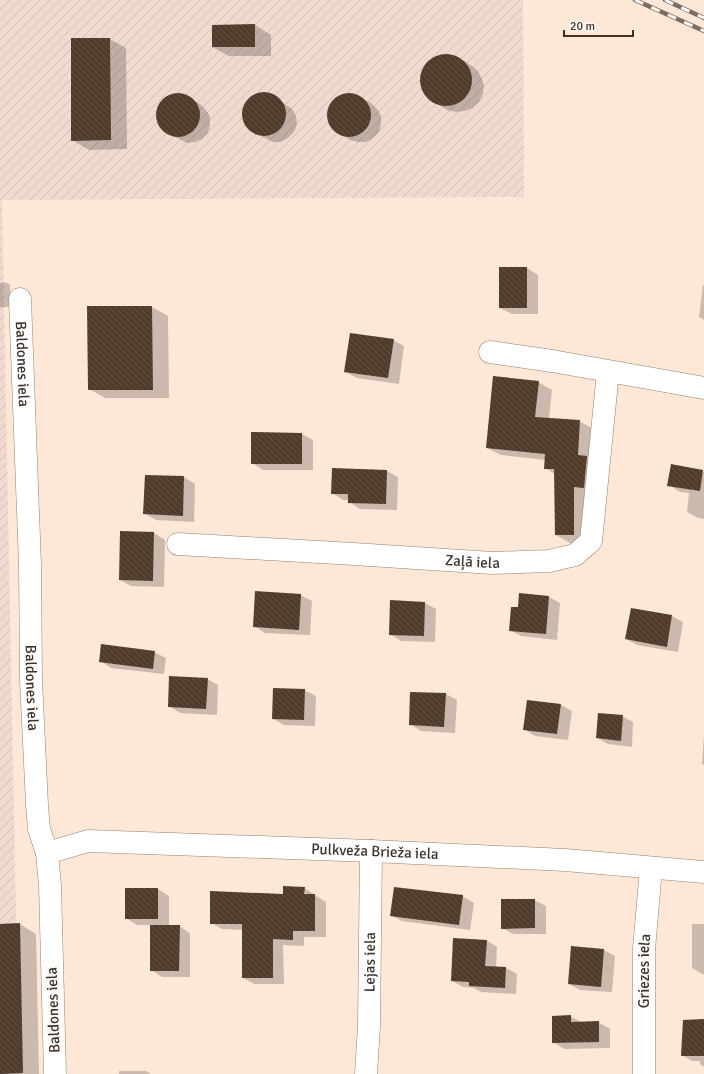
<svg xmlns="http://www.w3.org/2000/svg" width="704" height="1074" viewBox="0 0 704 1074" font-family="Signika,sans-serif">
	<style>
		.industrial { fill: url(#industrial-furrows) }
		.shadow { fill: #0003 }
		.building { fill: url(#building-back-hatch) }
		.lines { fill: none; stroke-linecap: round; stroke-linejoin: round }
		.minor-casing { stroke: #967f6d; stroke-width: 23 }
		.tertiary-casing { stroke: #967f6d; stroke-width: 23 }
		.minor { stroke: #fff; stroke-width: 22 }
		.tertiary { stroke: #fff; stroke-width: 22 }
		.rail-casing { stroke: #7b6d62; stroke-width: 4.5 }
		.rail { stroke: #fef8f4; stroke-width: 3; stroke-dasharray: 9; stroke-linecap: butt }
		.labels { text-anchor: middle; dominant-baseline: central; stroke-width: 4; stroke-linejoin: round; paint-order: stroke }
		.street-label { font-size: 15px; fill: #3c322a; stroke: #fef8f4 }
	</style>
	<defs>
		<pattern id="industrial-furrows" width="10" height="10" patternUnits="userSpaceOnUse"><rect width="10" height="10" fill="#f0dacf"/><path d="M-1 1l2-2M0 10L10 0M9 11l2-2" fill="none" stroke="#cfbcb2"/></pattern>
		<pattern id="building-back-hatch" width="6" height="6" patternUnits="userSpaceOnUse"><rect width="6" height="6" fill="#503c2b"/><path d="M-1 5l2 2M0 0l6 6M5-1l2 2" fill="none" stroke="#615041"/></pattern>
	</defs>
	<rect width="100%" height="100%" fill="#fde8d8"/>
	<!-- industrial -->
	<path class="industrial" d="M0 0H523L524 197 2 200 19 1074H0Z"/>
	<!-- shadow -->
	<path class="shadow" d="M255 25 271 35V56H229L212 47Z
		M110 39 126 48 127 149 89 150 72 140Z
		M449 55 458 57 469 64 477 70 481 77 484 85 483 94 479 102 472 108 464 111 456 112 447 110 428 98 423 90 421 82 422 73 426 65 432 59 440 56Z
		M181 94 200 104 206 110 210 117V125L208 133 202 139 195 142 187 143 167 133 161 128 157 120V112L160 105 165 98 172 95Z
		M259 94H267L275 97 292 109 296 116 297 124 294 132 288 138 281 142H273L253 132 247 127 244 120 243 112 246 104 251 98Z
		M344 94H352L359 97 371 103 377 109 381 116V124L379 132 373 138 366 142H358L350 140 338 133 332 127 329 120 328 112 331 104 336 98Z
		M527 268 538 275V314H512L500 308Z
		M5 282 10 285 11 307H0V283Z
		M703 285H704V320L699 317Z
		M152 307 168 316 169 398H105L89 389Z
		M393 340 404 346 399 384 357 378 345 372Z
		M538 382 552 390 549 419 579 421 593 429 588 542 570 543 556 535 555 474 545 468V460L501 455 487 448Z
		M252 433 302 434 313 440V470H263L252 463Z
		M672 466 704 472V519L698 518 687 512 689 493 680 492 669 485Z
		M332 469 387 471 398 477 397 510 360 509 349 502V500H343L332 493Z
		M146 476 184 477 195 484 194 522 156 520 145 514Z
		M121 532 154 533 165 540 164 587 131 586 120 580Z
		M300 595 312 601 310 635 265 633 254 626Z
		M549 597 560 603 557 640 521 636 510 630 519 608Z
		M425 603 436 609 435 642 401 641 390 634Z
		M672 616 683 622 678 652 637 645 626 639Z
		M154 652 166 658 164 674 111 668 100 661Z
		M207 679 218 685 217 715 180 713 169 706Z
		M304 690 316 696 315 726 284 725 273 719Z
		M446 694 457 700 455 733 421 731 410 724Z
		M561 705 572 711 568 740 535 736 524 729Z
		M622 716 633 722 632 747 608 744 597 738Z
		M704 735V765L702 764Z
		M304 888 326 902V937H304V946L283 945 284 984H254L243 978V930L222 929 211 923Z
		M126 889H158L169 896V926H179L190 933V977H162L151 970V925H137L126 918Z
		M462 896 474 903 470 930 402 921 391 915Z
		M534 900 546 906V934H513L502 928Z
		M20 924 36 934 39 1074H0V925Z
		M692 924H704V975L692 968Z
		M486 940 497 947 496 967 506 968 517 974 516 994 481 992 474 988 463 987 452 981Z
		M572 947 604 950 615 956 612 992 580 990 569 984Z
		M570 1016 581 1022H598L610 1029V1048L564 1049 553 1042Z
		M704 1020V1067L700 1064V1061H692L682 1055Z
		M119 1071H146L151 1074H119Z"/>
	<!-- building -->
	<path class="building" d="M255 24V47H212V25Z
		M71 38H110L111 140 71 141Z
		M420 80a26 26 0 1 1 52 0a26 26 0 1 1-52 0Z
		M242 114a22 22 0 1 1 44 0a22 22 0 1 1-44 0Z
		M156 115a22 22 0 1 1 44 0a22 22 0 1 1-44 0Z
		M327 115a22 22 0 1 1 44 0a22 22 0 1 1-44 0Z
		M499 267H527V308H499Z
		M87 306H152L153 390H88Z
		M350 333 394 339 388 378 344 372Z
		M493 376 539 381 535 417 580 420 578 455 587 456 584 488 574 487V535H555L554 469H544L545 454 486 448Z
		M251 432 302 433V464H251Z
		M671 464 703 470 700 491 667 486Z
		M332 468 387 470 386 504 348 503V494H331Z
		M145 475 184 476 183 516 143 514Z
		M120 531 154 532 153 581 119 580Z
		M255 591 301 594 299 630 253 627Z
		M519 593 549 596 546 634 509 631 511 607H518Z
		M390 600 425 602 424 636 389 635Z
		M631 608 672 615 667 647 625 639Z
		M101 644 155 651 153 669 99 662Z
		M169 676 208 678 206 709 168 707Z
		M273 688 305 689 304 720 272 719Z
		M410 692 446 693 444 727 409 725Z
		M527 700 561 704 557 734 523 730Z
		M598 713 623 715 621 741 596 738Z
		M283 886 305 887 304 894H315V931H293V940L273 939V978H242V924H210V891L283 894Z
		M394 887 463 895 459 925 390 916Z
		M125 888H158V919H125Z
		M501 899H535V928L501 929Z
		M20 923 23 1073 0 1074V924Z
		M150 925H180L179 971H150Z
		M453 938 487 940 485 966 506 967 505 988 469 986V982L451 981Z
		M571 946 604 949 601 987 568 984Z
		M571 1015V1022L599 1021V1042L552 1043V1016Z
		M704 1019V1056H681L683 1020Z"/>
	<g class="lines">
		<defs>
			<g id="minor">
				<path id="s1" d="M20 299 30 565 31 680 37 805 39 829 47 853"/>
				<path d="M490 352 552 361 704 388"/>
				<path id="s2" d="M178 544 354 554 492 563 549 561 575 555 591 541 608 372"/>
				<path id="s3" d="M366 1074 369 1026 371 851"/>
				<path id="s4" d="M644 1074V949L651 868"/>
			</g>
			<g id="tertiary">
				<path id="s5" d="M55 1074 50 885 47 853 88 841 371 851 565 860 704 872"/>
			</g>
		</defs>
		<!-- minor casing -->
		<use href="#minor" class="minor-casing"/>
		<!-- tertiary casing -->
		<use href="#tertiary" class="tertiary-casing"/>
		<!-- minor -->
		<use href="#minor" class="minor"/>
		<!-- tertiary -->
		<use href="#tertiary" class="tertiary"/>
		<defs>
			<path id="rail" d="M635 0 704 31
				M665 0 704 18"/>
		</defs>
		<!-- rail casing -->
		<use href="#rail" class="rail-casing"/>
		<!-- rail -->
		<use href="#rail" class="rail"/>
	</g>
	<g class="labels">
		<!-- street labels -->
		<g class="street-label">
			<text stroke="none"><textPath href="#s1" startOffset="65">Baldones iela</textPath></text>
			<text stroke="none"><textPath href="#s2" startOffset="295">Zaļā iela</textPath></text>
			<text stroke="none"><textPath href="#s1" startOffset="389">Baldones iela</textPath></text>
			<text stroke="none"><textPath href="#s5" startOffset="551">Pulkveža Brieža iela</textPath></text>
			<text stroke="none"><textPath href="#s3" startOffset="112">Lejas iela</textPath></text>
			<text stroke="none"><textPath href="#s4" startOffset="103">Griezes iela</textPath></text>
			<text transform="translate(53 1010) rotate(-92)">Baldones iela</text>
		</g>
	</g>
	<!-- scale -->
	<path d="M564 30v6h69v-6" fill="none" stroke="#3c322a" stroke-width="2"/>
	<text x="570" y="30" font-size="12" fill="#3c322a" stroke="#fef8f4" stroke-width="3" paint-order="stroke">20 m</text>
</svg>
